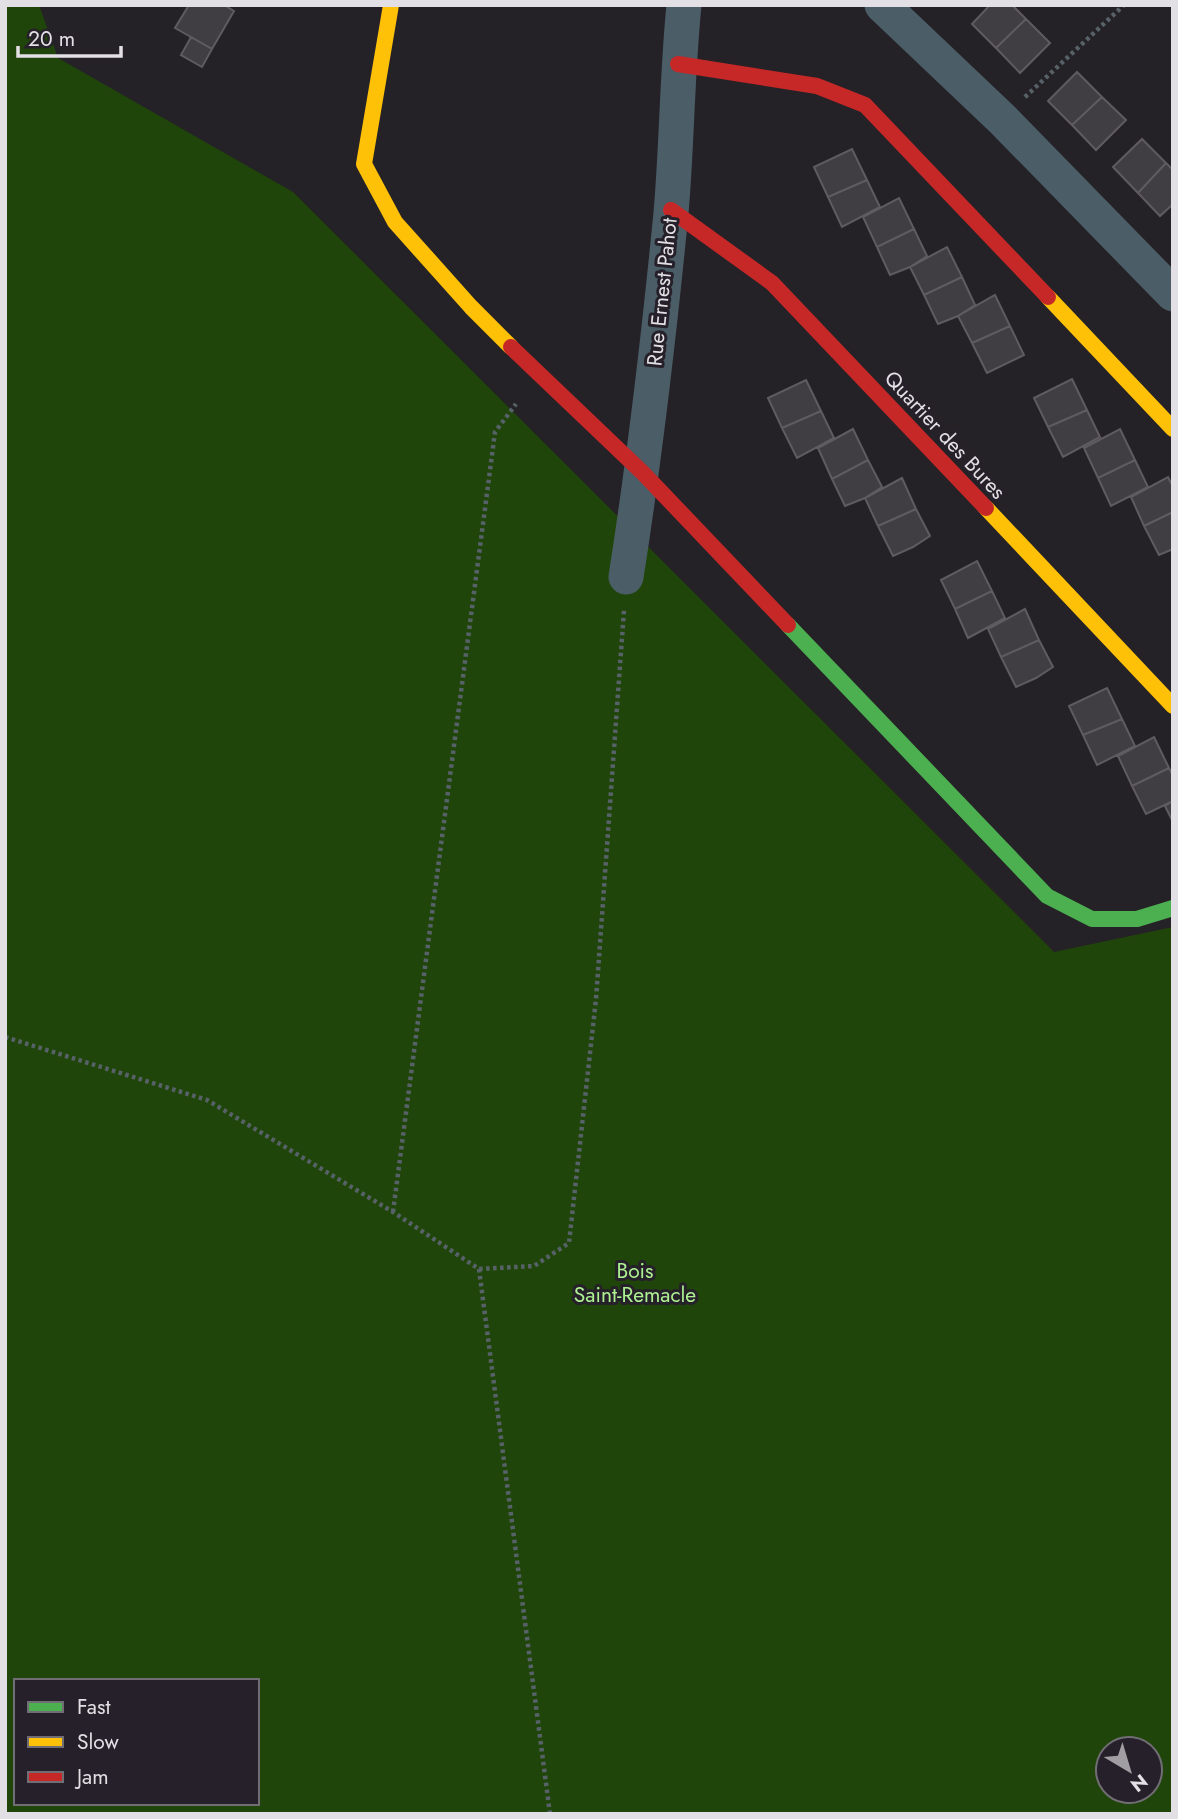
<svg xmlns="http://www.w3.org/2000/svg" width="1178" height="1819" viewBox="0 0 1178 1819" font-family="Jost,sans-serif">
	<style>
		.green { fill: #20450a; fill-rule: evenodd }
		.building { fill: #403e42; stroke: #5f5c61; stroke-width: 2 }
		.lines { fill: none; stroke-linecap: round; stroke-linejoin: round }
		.path { stroke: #576268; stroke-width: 4.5; stroke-dasharray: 3.5 3.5; stroke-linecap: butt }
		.street { stroke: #4b5e67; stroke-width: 35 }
		.fast { stroke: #4caf50; stroke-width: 16 }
		.slow { stroke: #ffc107; stroke-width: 16 }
		.jam { stroke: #c62828; stroke-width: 16 }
		.labels { text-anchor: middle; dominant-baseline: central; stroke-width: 6; stroke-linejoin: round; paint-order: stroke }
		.street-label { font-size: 21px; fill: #e3e0e5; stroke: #252029 }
		.park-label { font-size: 21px; fill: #adf192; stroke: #252029 }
	</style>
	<rect width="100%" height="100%" fill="#252227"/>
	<!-- green -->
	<path class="green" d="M5 5H39L58 58 293 192 1054 952 1173 927V1814H5ZM16 1681H257V1803H16ZM1108 1749H1150V1791H1108Z"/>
	<!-- building -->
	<path class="building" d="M189 5H224L234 11 212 49 175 28Z
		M990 5H1012L1026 19 996 48 972 24Z
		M1026 19 1050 43 1020 73 996 48Z
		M191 37 212 49 202 67 181 55Z
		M1077 72 1102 97 1072 125 1048 101Z
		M1102 97 1126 120 1096 150 1072 125Z
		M1142 139 1166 163 1138 193 1113 167Z
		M852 149 867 180 828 197 814 167Z
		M1166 163 1173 170V204L1160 216 1138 193Z
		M867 180 880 207 842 227 828 197Z
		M899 198 914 229 877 247 863 217Z
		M914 229 927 256 910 267 890 275 877 247Z
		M947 247 962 277 924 295 910 267Z
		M962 277 975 305 958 316 938 324 924 295Z
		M995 295 1010 326 972 343 958 316Z
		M1010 326 1024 355 987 373 972 343Z
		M1072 379 1087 410 1048 427 1034 398Z
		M806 380 821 411 782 428 768 398Z
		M1087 410 1100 437 1063 457 1048 427Z
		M821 411 834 438 797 458 782 428Z
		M853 429 868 460 832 479 818 448Z
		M1120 429 1135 460 1098 478 1084 448Z
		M868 460 882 487 865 498 845 506 832 479Z
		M1135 460 1148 487 1111 506 1098 478Z
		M1168 477 1173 487V512L1144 526 1131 497Z
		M902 478 916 509 878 526 865 498Z
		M916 509 930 536 913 547 893 556 878 526Z
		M1173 512V549L1159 555 1144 526Z
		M977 561 992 591 955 609 941 580Z
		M992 591 1005 618 968 638 955 609Z
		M1025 609 1039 640 1001 657 988 629Z
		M1039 640 1053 667 1036 678 1016 687 1001 657Z
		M1107 688 1122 719 1083 735 1069 706Z
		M1122 719 1135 746 1097 765 1083 735Z
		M1154 737 1169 768 1132 786 1118 756Z
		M1169 768 1173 776V801L1146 814 1132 786Z
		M1173 801V822L1165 806Z"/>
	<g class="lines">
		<!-- path -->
		<path class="path" d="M1025 97 1124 5
			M5 1037 207 1100 393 1212 479 1269 534 1266 569 1243 596 999 624 610
			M393 1212 495 432 516 404
			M479 1269 550 1814"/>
		<!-- street -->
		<path class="street" d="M882 5 1002 119 1173 294
			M626 577C645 456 659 335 671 213 677 144 677 74 684 5"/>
		<!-- fast -->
		<path class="fast" d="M788 625 1047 896 1092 919H1137L1173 908"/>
		<!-- slow -->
		<path class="slow" d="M391 5 364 164 395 222 471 307 511 347
			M1048 297 1173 429
			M986 508 1173 706"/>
		<!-- jam -->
		<path class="jam" d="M678 64 817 86 865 105 1048 297
			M671 210 772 283 986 508
			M511 347 643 473 788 625"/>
	</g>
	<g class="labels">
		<!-- street labels -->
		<g class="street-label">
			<text transform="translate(662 292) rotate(-84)">Rue Ernest Pahot</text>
			<text transform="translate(945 435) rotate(47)">Quartier des Bures</text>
		</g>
		<!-- park labels -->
		<g class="park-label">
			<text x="635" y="1271">Bois<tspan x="635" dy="24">Saint-Remacle</tspan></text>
		</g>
	</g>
	<!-- border -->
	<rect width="1178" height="1819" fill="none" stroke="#e3e0e5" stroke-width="14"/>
	<!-- legend -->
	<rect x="14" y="1679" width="245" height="126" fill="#252029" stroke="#716d74" stroke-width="2"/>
	<rect x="28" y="1702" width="35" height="10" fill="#4caf50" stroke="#716d74" stroke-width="2"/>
	<text x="77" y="1714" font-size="21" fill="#e3e0e5">Fast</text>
	<rect x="28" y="1737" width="35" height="10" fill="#ffc107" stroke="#716d74" stroke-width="2"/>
	<text x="77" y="1749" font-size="21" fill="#e3e0e5">Slow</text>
	<rect x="28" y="1772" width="35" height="10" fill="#c62828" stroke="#716d74" stroke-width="2"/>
	<text x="77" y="1784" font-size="21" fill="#e3e0e5">Jam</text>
	<!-- north arrow -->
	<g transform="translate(1129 1770) rotate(142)"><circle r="33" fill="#252029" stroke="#716d74" stroke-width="2"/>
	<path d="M0-5L12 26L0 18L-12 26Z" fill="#a09ea2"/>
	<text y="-10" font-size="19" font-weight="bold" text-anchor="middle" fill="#e3e0e5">N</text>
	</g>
	<!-- scale -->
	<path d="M18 46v10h103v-10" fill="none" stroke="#e3e0e5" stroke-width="3.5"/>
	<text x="28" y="46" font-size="21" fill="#e3e0e5" stroke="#252029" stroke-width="5" paint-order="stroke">20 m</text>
</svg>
